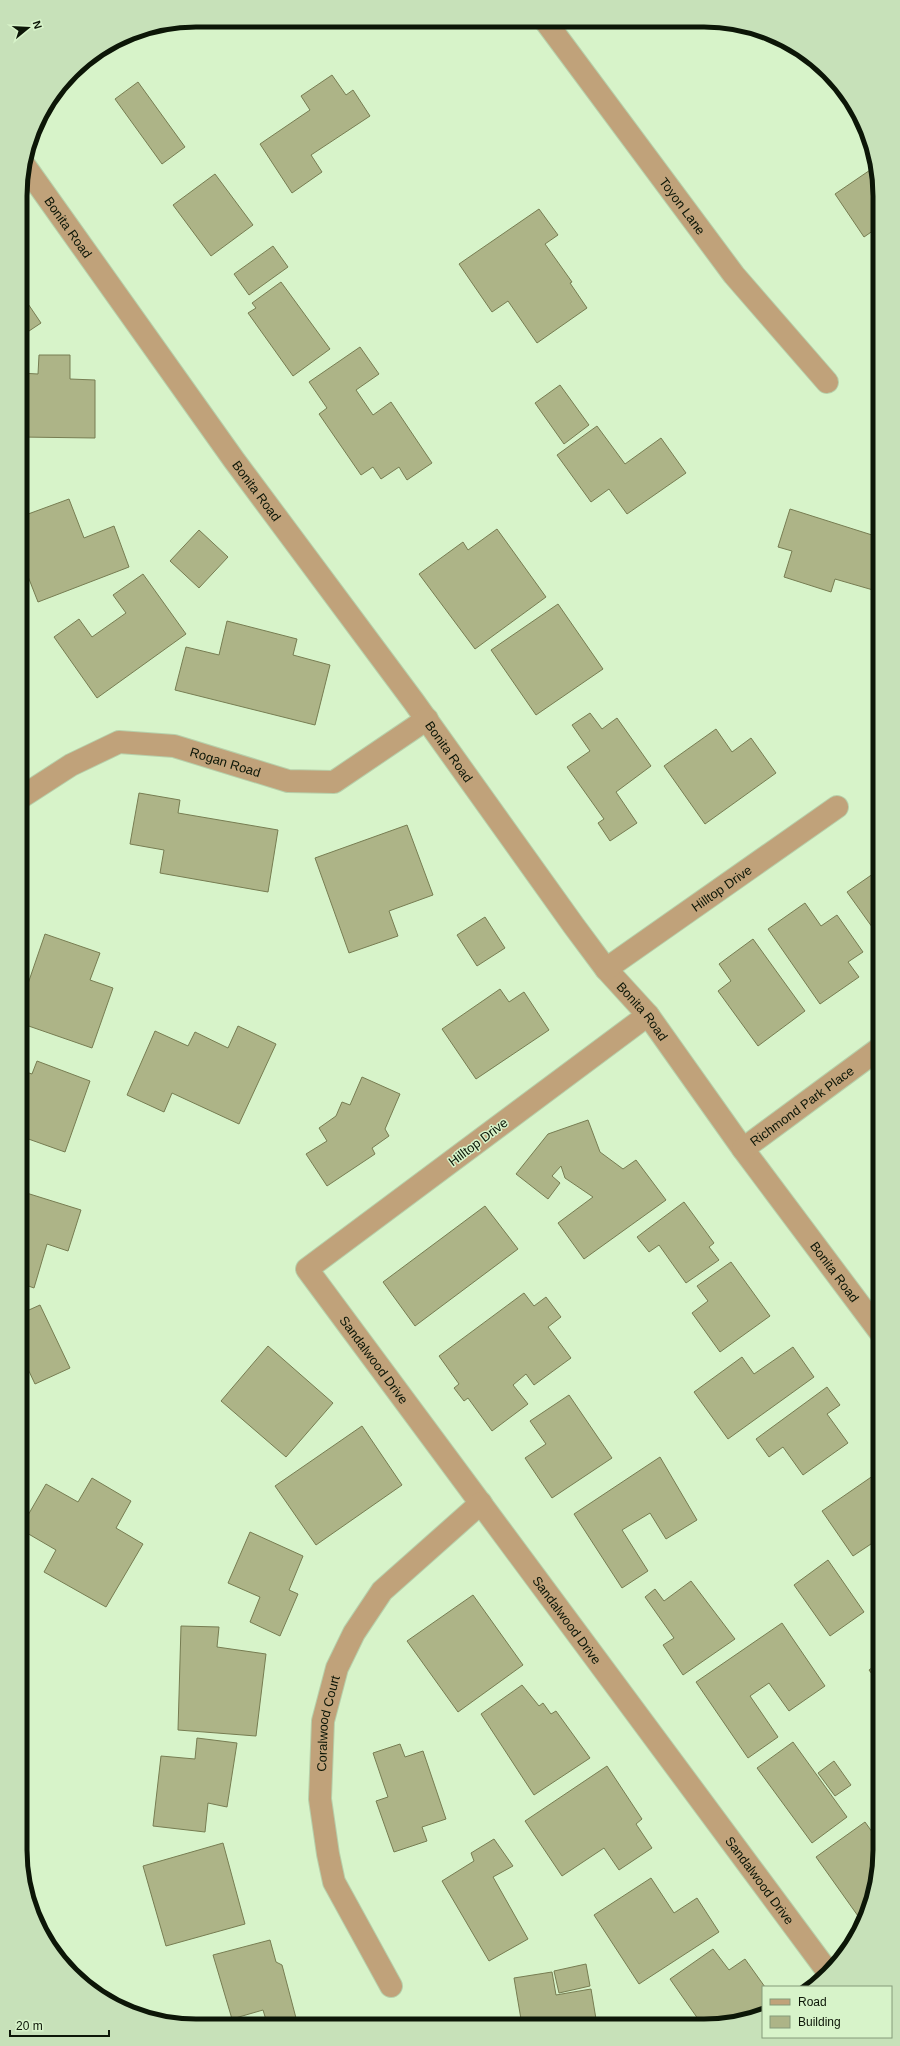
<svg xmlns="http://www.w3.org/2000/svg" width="900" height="2046" viewBox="0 0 900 2046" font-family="Arial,sans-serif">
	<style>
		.building { fill: #adb487; stroke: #777d52 }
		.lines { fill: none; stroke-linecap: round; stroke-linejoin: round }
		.minor-casing { stroke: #b7d0aa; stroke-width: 24 }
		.minor { stroke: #c0a27a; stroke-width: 22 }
		.labels { text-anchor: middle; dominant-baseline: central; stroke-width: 3; stroke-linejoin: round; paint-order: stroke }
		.street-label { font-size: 13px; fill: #0c1607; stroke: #d7f3c9 }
		.rim { fill: none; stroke: #0c1607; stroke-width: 5 }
	</style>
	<rect width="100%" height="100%" fill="#d7f3c9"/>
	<!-- building -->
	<path class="building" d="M332 75 346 95 353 90 370 116 311 155 322 172 292 193 260 144 310 110 301 96Z
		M138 82 185 147 162 164 115 99Z
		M876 166 880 196V226L864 237 835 194Z
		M215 174 253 225 211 256 173 205Z
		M539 209 558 235 545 244 572 282 570 283 587 308 537 343 508 301 492 312 459 264Z
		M273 246 288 267 249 295 234 274Z
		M281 282 330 349 293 376 248 313 256 308 252 303Z
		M20 292 41 323 20 337Z
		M360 347 379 374 356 390 373 415 391 402 432 463 407 480 399 467 381 479 373 467 361 475 319 414 327 408 309 382Z
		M39 355H70V379L95 380V438L20 437V373L38 374Z
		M560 385 589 425 564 444 535 403Z
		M597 426 625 464 661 438 686 473 627 514 609 489 591 502 557 455Z
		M69 499 84 538 114 526 129 567 38 602 20 556V517Z
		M880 507V592L835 579 831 592 784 577 792 551 778 547 790 509 872 535Z
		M497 529 546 597 475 649 419 574 463 542 468 550Z
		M199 530 228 557 199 588 170 561Z
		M143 574 186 634 97 698 54 637 79 619 92 637 126 613 113 595Z
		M558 604 603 669 536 715 491 650Z
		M227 621 297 639 293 655 330 665 315 725 175 690 186 647 219 655Z
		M590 713 602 729 617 718 651 766 616 792 637 823 610 841 598 823 604 819 567 767 590 751 572 725Z
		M716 729 732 752 751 738 776 773 705 824 664 766Z
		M139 793 180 800 178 813 278 830 268 892 160 873 164 850 130 844Z
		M407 825 433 895 389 911 398 936 349 953 315 858Z
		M880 869V938L847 892Z
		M805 903 821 926 837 915 863 952 848 962 859 977 820 1004 768 929Z
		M485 917 505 948 477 966 457 935Z
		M45 934 100 953 90 980 113 988 92 1048 20 1023V1007Z
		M753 939 805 1011 758 1046 718 991 731 981 719 964Z
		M500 989 509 1002 524 992 549 1030 476 1079 442 1029Z
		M238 1026 276 1044 239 1124 172 1093 164 1112 127 1095 155 1031 188 1046 195 1032 228 1048Z
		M37 1061 90 1081 65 1152 20 1136V1070L32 1074Z
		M362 1077 400 1094 385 1129 389 1136 372 1148 375 1154 327 1186 306 1154 327 1141 319 1128 336 1116 342 1102 350 1105Z
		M588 1120 600 1152 623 1169 636 1160 666 1200 584 1259 558 1223 593 1197 565 1178 561 1166 552 1176 560 1183 548 1199 516 1174 548 1134Z
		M20 1191 81 1210 68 1251 47 1244 34 1288 20 1283Z
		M684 1202 714 1243 709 1247 719 1260 686 1283 659 1245 649 1252 637 1237Z
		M485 1206 518 1249 415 1326 383 1282Z
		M731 1262 770 1316 720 1352 692 1313 708 1301 697 1286Z
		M524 1293 534 1306 546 1297 561 1317 548 1327 571 1358 534 1385 526 1374 513 1385 528 1404 492 1431 468 1398 464 1401 454 1388 459 1384 439 1356Z
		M40 1305 70 1368 35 1384 20 1352V1314Z
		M268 1346 333 1403 286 1457 221 1401Z
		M793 1347 814 1377 728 1439 694 1392 742 1357 754 1374Z
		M827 1387 840 1405 827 1414 848 1443 803 1475 783 1447 769 1457 756 1439Z
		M569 1395 612 1458 552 1498 525 1458 546 1444 530 1421Z
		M362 1426 402 1485 316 1545 275 1486Z
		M660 1457 697 1520 666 1539 650 1513 622 1530 648 1571 622 1588 574 1514Z
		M880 1471V1538L853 1556 822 1511Z
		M92 1478 131 1501 116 1528 143 1544 106 1607 44 1572 56 1550 20 1529 46 1484 78 1502Z
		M250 1532 303 1556 289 1590 298 1594 280 1636 250 1622 260 1597 228 1583Z
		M828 1560 864 1612 830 1636 794 1585Z
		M691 1581 735 1639 683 1675 663 1645 674 1638 645 1597 655 1589 664 1601Z
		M473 1595 523 1665 458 1712 407 1641Z
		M782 1623 825 1686 789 1711 769 1683 750 1696 778 1737 748 1758 696 1682Z
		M181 1626 219 1627 217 1647 266 1654 256 1736 178 1730Z
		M880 1662V1685L869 1670Z
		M522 1685 539 1706 543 1703 551 1714 556 1711 590 1758 534 1795 481 1714Z
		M197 1738 237 1743 227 1807 208 1803 205 1832 153 1826 161 1756 195 1759Z
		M793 1742 847 1817 812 1843 757 1768Z
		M400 1744 405 1757 423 1751 446 1819 422 1827 427 1841 394 1852 376 1801 388 1797 373 1753Z
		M834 1761 851 1785 835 1796 818 1773Z
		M607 1766 642 1819 636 1824 652 1848 619 1870 604 1848 562 1876 525 1821Z
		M865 1822 880 1843V1862L867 1917 863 1923 816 1857Z
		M494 1839 513 1866 493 1877 528 1939 489 1961 442 1881 474 1861 471 1853Z
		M223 1843 245 1924 166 1946 143 1866Z
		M651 1878 674 1913 697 1898 719 1932 639 1984 594 1915Z
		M270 1940 276 1962 282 1965 296 2018 278 2023H267L263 2010 232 2019 213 1955Z
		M713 1949 729 1970 745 1959 765 1987H763V2014L750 2020 703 2026 670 1979Z
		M586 1964 590 1986 559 1993 554 1971Z
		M552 1972 556 1995 591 1989 597 2025H522L514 1978Z"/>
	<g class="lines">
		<defs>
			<g id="minor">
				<path id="s1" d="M546 22 734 275 827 382"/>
				<path id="s2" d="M25 166 234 460 414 702 574 926 606 969 648 1015 743 1149 880 1332"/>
				<path id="s3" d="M20 798 71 765 119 742 174 746 288 781 334 782 427 719"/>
				<path id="s4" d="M606 969 837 807"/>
				<path id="s5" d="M648 1015 307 1269 828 1972"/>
				<path id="s6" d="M743 1149 880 1048"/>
				<path id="s7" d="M391 1986 334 1882 328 1854 320 1799 323 1721 337 1668 354 1633 382 1591 481 1503"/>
			</g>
		</defs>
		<!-- minor casing -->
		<use href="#minor" class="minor-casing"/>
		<!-- minor -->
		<use href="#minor" class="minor"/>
	</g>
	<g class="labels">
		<!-- street labels -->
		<g class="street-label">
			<text stroke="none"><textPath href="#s1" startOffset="229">Toyon Lane</textPath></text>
			<text stroke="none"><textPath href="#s2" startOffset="75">Bonita Road</textPath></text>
			<text stroke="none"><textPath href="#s2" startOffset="399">Bonita Road</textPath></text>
			<text stroke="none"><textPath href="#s2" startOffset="723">Bonita Road</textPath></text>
			<text stroke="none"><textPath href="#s3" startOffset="223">Rogan Road</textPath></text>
			<text stroke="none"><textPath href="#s4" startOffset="141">Hilltop Drive</textPath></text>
			<text stroke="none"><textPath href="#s2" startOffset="1047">Bonita Road</textPath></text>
			<text stroke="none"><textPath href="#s6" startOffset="73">Richmond Park Place</textPath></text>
			<text transform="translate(478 1142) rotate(-37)">Hilltop Drive</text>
			<text stroke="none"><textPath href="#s2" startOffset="1371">Bonita Road</textPath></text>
			<text stroke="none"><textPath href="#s5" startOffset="538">Sandalwood Drive</textPath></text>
			<text stroke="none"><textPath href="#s5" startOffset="862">Sandalwood Drive</textPath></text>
			<text stroke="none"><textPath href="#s7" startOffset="279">Coralwood Court</textPath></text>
			<text stroke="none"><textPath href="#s5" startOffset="1186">Sandalwood Drive</textPath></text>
		</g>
	</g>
	<!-- crop -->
	<path d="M0 0H900V2046H0ZM196 27H704A169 169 0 0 1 873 196V1850A169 169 0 0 1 704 2019H196A169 169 0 0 1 27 1850V196A169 169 0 0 1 196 27Z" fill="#c7e1b9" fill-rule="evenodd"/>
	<path class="rim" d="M196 27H704A169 169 0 0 1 873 196V1850A169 169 0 0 1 704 2019H196A169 169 0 0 1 27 1850V196A169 169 0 0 1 196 27Z"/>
	<!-- legend -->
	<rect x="762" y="1986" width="130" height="52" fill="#d7f3c9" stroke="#869b7b"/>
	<rect x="770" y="1999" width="20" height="6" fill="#c0a27a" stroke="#869b7b"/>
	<text x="798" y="2006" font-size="12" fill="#0c1607">Road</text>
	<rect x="770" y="2016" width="20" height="12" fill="#adb487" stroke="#869b7b"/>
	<text x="798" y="2026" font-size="12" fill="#0c1607">Building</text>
	<!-- north arrow -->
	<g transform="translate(28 28) rotate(72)" stroke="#d7f3c9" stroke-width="3" paint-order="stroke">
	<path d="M0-3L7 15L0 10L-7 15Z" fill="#0c1607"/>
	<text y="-6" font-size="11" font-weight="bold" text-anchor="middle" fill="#0c1607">N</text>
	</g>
	<!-- scale -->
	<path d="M10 2030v6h99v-6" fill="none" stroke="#0c1607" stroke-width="2"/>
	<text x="16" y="2030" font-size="12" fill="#0c1607" stroke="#d7f3c9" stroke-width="3" paint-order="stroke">20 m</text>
</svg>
